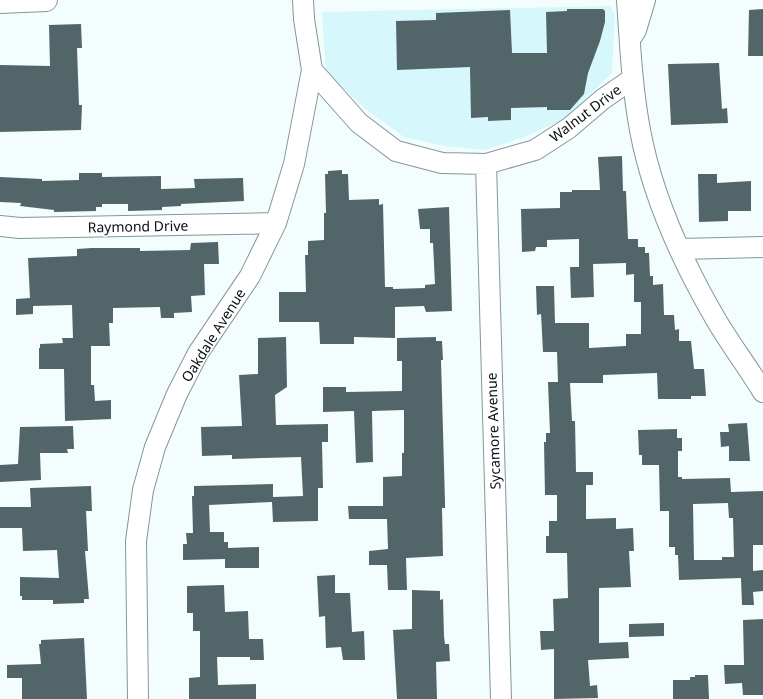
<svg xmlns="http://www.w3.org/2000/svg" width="763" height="699" viewBox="0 0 763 699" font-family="'Noto Sans',sans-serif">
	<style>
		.built { fill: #d6f7fb }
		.building { fill: #526669; fill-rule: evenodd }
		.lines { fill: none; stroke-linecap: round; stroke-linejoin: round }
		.minor-casing { stroke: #82979a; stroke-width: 22 }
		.major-casing { stroke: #82979a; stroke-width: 24 }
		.minor { stroke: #fff; stroke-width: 20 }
		.major { stroke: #fff; stroke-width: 22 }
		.labels { text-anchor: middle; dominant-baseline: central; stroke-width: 3; stroke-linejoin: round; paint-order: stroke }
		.street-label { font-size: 14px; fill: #081011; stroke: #fff }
	</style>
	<rect width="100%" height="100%" fill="#f3fdfe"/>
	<!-- built -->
	<path class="built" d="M610 6 615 15 612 73 566 118 527 136 484 150 444 146 404 137 364 108 326 71 322 12Z"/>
	<!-- building -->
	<path class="building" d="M567 9H603L605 11V22L600 41 588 73 584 94 570 110H547V107L511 108V120L488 121V117L471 118 470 67 397 70 396 21 436 20V13L510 10 512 53H547L546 12 567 11Z
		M763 9V56H748L749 10Z
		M81 24 82 48H77L79 105H82L81 130 0 132V65L50 66 49 25Z
		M719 63 722 109 727 108 728 123 671 125 668 64Z
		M622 156 623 191H626L628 239H638V247H645V253H649L650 276H653V285L663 284 664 315H674L675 330 679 329V341H691L694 369H704L706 396H691V399H658L657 373 603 375V383H570L572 421H575L576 472H593V485H586V519L616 518V529L633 528 634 551H629L631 587 599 588V643L628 642 629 658 588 660 590 686 597 685 598 698 554 699V649L541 650 540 631H554L553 599 568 598 567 553H546V536H549V521H557V495H545L544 442H546V433H550L548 382H558L557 352H543L541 314 537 315 536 286H554L555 323H589V348L626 346V334H641V302H634V274L626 275V263L593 264 594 297 571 298 570 267H579V239L547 240V247H536L535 251 522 252 521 209 560 208V192H572V190H600L598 157Z
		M342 170V174H348L349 200 379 199V205L383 204 385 287H393V289L425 288V285L435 284 433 243H430V229H420L418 209 449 207 452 311 426 312 424 306 395 307V338L354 337V344H320L319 322H279V292H306L305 255H308V241L324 240V213H326L325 174H328V171Z
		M79 173H102V177L161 176V189L195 188 194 179 243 178 244 201 181 204V206L162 207V210L128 211V204H102V207H96V211L54 212V210L20 206 21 203 0 202V177L42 179V181L79 180Z
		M698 174H717V183L751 181V211H728V221L699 222Z
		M218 242 219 264H204L205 295 191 296 192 312 174 313V318H161L160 307 113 308V323H109L110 346H91V385H94L95 401 111 400V419L65 421 64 369H39V348H40V344L63 343 62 338H73L72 305 33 306V314L16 315V299L30 298 28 258 77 256V249L92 248H140V251L190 250 191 243Z
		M286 337 287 387 275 395 276 425 328 424V442H322L323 488H318V521L273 522 272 502 209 505 210 532H224V542H228V548L259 547V568H225V559L183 560V544H187L186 533H193L192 496H194V486L273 484V497L303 496 301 457 232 459V455L202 456 201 427 242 426 239 375 258 374V338Z
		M436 337V341H442L443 360H441L445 502V508H442L443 556 406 558 407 590H388L387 565H369V551L388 549 387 519H349L348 506H383V477L402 476V453H404V410L372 411 373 462 356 463 354 411 323 412V387H346V392L402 391V361H397V338Z
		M747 423 750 461H729V446L721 447 720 432H729L728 424Z
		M73 426 74 449H67L68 453H40L41 480 0 482V465L18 464 20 427Z
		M677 429V438H682V451H678V477H682V479L730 478 731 492 763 491V545H753V571L763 570V591L753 592 754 605H742L741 578 679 580 678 555H675V547H669V511H660L659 465H642V455H639L638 430ZM728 503 729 518H733L734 557H722V560H694L693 504Z
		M91 486 92 511H86L88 551H85L89 599H84V603L53 604V600H22V596H20V577L59 578 57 550 23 551 22 528H0V507H31L30 488Z
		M335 575V593H350L352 632 364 631 365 660H343L341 647 326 648 325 616 319 617 317 576Z
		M224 585 225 612 248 611 249 639H263L264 660H250V657H217L218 685 256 684V699H189V678L200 677V631H193V613H187V586Z
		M412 590 440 591V600L443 599 444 636 445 644H449L450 661 436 662 437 699H397L393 630 412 629Z
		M763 619V695H743L742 683 725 684 724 665H744L743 620Z
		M664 623V636L629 637V624Z
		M84 638 87 699H22V678H7V665L41 664 39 644H41V640Z
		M695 675H708L709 699H673V680H690V677H695Z"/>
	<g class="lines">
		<defs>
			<path id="minor" d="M627 0C630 44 632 87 640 130 652 195 682 261 715 318 730 344 748 367 763 392
				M633 35 636 30 645 0
				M312 70 359 123 396 151 442 163 486 164 535 150 569 128 603 99 632 79
				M486 164 501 699
				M0 226 20 228 276 223
				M680 249 763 247
				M138 699 136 541 143 490 155 447 177 394 198 353 250 276 276 223 294 164 312 70 304 19 303 0"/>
			<path id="major" d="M0 2 46 0"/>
		</defs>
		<!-- minor casing -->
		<use href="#minor" class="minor-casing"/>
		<!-- major casing -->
		<use href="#major" class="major-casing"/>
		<!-- minor -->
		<use href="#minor" class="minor"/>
		<!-- major -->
		<use href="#major" class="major"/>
	</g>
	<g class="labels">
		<!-- street labels -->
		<g class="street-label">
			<text transform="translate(585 113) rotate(-37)">Walnut Drive</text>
			<text transform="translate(138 226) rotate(-1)">Raymond Drive</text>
			<text transform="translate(213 335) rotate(-58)">Oakdale Avenue</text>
			<text transform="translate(493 431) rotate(-92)">Sycamore Avenue</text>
		</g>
	</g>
</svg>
